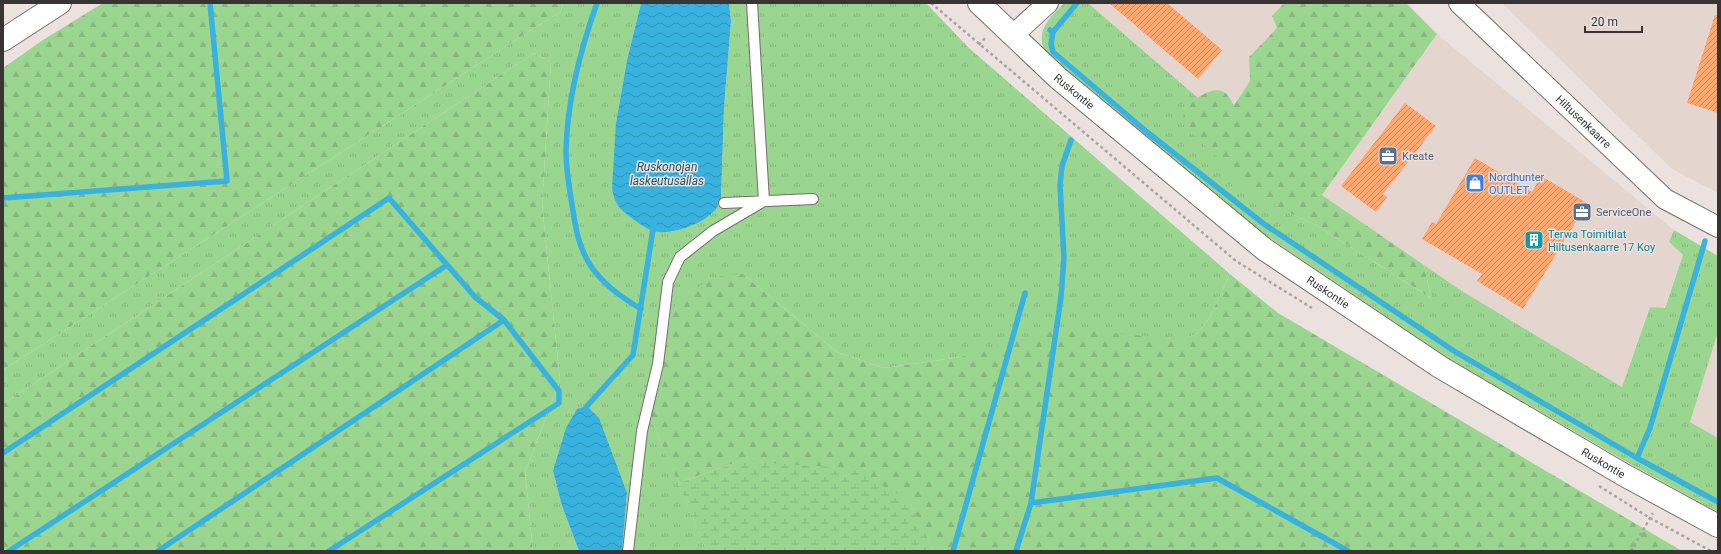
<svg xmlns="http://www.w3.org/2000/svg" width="1721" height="554" viewBox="0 0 1721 554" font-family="Roboto,sans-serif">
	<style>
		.built { fill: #e5d5cf }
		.grass { fill: url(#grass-tufts) }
		.forest { fill: url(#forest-firs) }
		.wetland { fill: url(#wetland-marsh) }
		.water { fill: url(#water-waves) }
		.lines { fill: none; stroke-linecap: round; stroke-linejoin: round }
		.stream { stroke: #38b2df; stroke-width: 5.5 }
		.building { fill: url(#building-hatch) }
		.lane-casing { stroke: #756e6b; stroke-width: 12 }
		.street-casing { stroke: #756e6b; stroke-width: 22 }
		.secondary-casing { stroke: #756e6b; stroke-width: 24 }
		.primary-casing { stroke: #756e6b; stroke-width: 24 }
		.path { stroke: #aaa3a1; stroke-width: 2.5; stroke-dasharray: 3 3; stroke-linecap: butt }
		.lane { stroke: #fff; stroke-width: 10 }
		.street { stroke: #fff; stroke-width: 20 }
		.secondary { stroke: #fff; stroke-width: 22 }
		.primary { stroke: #fff; stroke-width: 22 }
		.labels { text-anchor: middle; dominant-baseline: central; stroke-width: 3; stroke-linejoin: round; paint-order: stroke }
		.street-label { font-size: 11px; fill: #383433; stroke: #ebe2df }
		.service-label { font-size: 11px; fill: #4e5e75; stroke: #ebe2df; text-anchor: start }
		.shop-label { font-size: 11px; fill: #366cbe; stroke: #ebe2df; text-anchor: start }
		.culture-label { font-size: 11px; fill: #0d838f; stroke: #ebe2df; text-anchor: start }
		.water-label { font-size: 12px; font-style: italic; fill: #235467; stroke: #ebe2df }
	</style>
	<defs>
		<pattern id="grass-tufts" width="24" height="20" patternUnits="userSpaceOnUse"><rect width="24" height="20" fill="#9bd690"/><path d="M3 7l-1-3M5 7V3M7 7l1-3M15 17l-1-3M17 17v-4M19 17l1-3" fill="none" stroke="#86b87d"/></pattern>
		<pattern id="forest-firs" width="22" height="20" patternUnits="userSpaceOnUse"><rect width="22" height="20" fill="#9bd690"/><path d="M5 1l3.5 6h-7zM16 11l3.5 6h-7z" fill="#86b87d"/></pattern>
		<pattern id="wetland-marsh" width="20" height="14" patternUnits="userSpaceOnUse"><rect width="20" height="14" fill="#9bd690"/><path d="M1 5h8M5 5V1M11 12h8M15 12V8" fill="none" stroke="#86b87d"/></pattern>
		<pattern id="water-waves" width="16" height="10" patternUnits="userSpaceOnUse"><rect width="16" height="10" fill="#38b2df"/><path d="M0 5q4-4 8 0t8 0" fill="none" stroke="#3092b5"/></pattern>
		<pattern id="building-hatch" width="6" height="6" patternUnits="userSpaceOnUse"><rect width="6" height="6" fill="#fca870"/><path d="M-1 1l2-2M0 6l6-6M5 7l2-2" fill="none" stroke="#cd8a5d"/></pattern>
	</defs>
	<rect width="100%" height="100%" fill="#ebe2df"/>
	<!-- built -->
	<path class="built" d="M1088 3H1284L1272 16 1277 28 1249 57 1250 81 1233 105 1225 93H1209L1198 98Z
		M1502 3H1718V193L1672 169Z
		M1437 34 1674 230 1669 242 1683 255 1664 308H1649L1622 387 1462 291 1322 195Z
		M1718 332V438L1690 422Z"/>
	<!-- grass -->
	<path class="grass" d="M563 3H641L627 60 616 123 670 232C692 227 711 220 721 198L724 108 731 21 729 3H926L969 48 1230 274 1209 319 1195 335 1174 340 961 357 884 368 837 352 743 274 644 401 707 551H622L627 493 553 471 562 506 579 551H533L525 472 560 381 542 204 551 62 534 53 3 404V370L561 11Z
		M1064 3H1088L1198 98 1184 109 1285 211 1316 225 1431 298 1424 265 1462 291 1622 387 1650 307 1665 308 1683 255 1669 242 1674 230 1718 256V332L1690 422 1718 438V512L1632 465 1448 358 1261 232 1047 57C1034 31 1047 21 1064 3Z"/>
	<!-- forest -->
	<path class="forest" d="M103 3H563L561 11 3 370V68L43 40Z
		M1284 3H1406L1437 34 1322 195 1424 265 1431 298 1316 225 1285 211 1250 191 1183 124 1184 109C1193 101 1211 85 1224 92 1228 94 1231 101 1234 105L1250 81 1249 57 1277 28 1272 16Z
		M534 53 551 62 542 204 560 381 525 472 533 551H3V404Z
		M743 274 837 352 884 368 961 357 1062 328 1174 339 1195 335 1209 319 1230 274 1278 313 1682 551H934L908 500 740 461 678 483 644 401 645 368 680 296 717 277Z"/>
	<!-- wetland -->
	<path class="wetland" d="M740 461 849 468 908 499 934 551H707L678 483Z"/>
	<!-- water -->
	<path class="water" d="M641 3H729L731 21 724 108 721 198C719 201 718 206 716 209 704 224 671 236 653 231 646 229 625 214 620 208 615 202 613 195 612 188L616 123 627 60Z
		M587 406 599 418 627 493 622 551H579L562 506 553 471 566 428 577 409Z"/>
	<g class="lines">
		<!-- stream -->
		<path class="stream" d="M597 3C581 48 567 103 566 151 566 171 570 192 573 211 576 230 579 247 589 263 601 283 621 297 641 309
			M1050 30 1053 32 1051 44 1053 52 1147 132 1264 224 1454 351 1637 458 1718 502
			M1053 32 1077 3
			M3 198 227 181 210 3
			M585 412 587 406 633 355 654 223
			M3 453 389 198 475 297 504 320 559 391V403L329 551
			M1637 458 1650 428 1705 241
			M1031 503 1217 478 1348 551
			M9 551 447 265
			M158 551 504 320
			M953 551 1025 293
			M1016 551 1031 503 1061 297 1064 258 1060 185 1062 166 1071 140"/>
	</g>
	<!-- building -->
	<path class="building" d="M1109 3H1167L1222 50 1198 79Z
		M1715 15 1718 16V113L1687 103Z
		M1405 103 1436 126 1383 194 1387 197 1376 212 1341 186Z
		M1475 158 1532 192 1541 176 1587 203 1523 309 1477 281 1482 274 1422 239 1432 222 1436 224Z"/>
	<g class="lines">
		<defs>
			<path id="lane" d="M724 203 813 199
				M628 551 642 431 658 364 668 282 680 257 713 231 764 201 752 3"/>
			<g id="street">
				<path id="s1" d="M1459 3 1665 199 1718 227"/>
				<path d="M1013 35 1048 3"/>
			</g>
			<g id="secondary">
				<path id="s2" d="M979 3 1058 78 1264 249 1440 367 1624 475 1718 526"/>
			</g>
			<path id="primary" d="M3 40 60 3"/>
		</defs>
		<!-- lane casing -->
		<use href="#lane" class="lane-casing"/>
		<!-- street casing -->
		<use href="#street" class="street-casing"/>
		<!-- secondary casing -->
		<use href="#secondary" class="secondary-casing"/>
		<!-- primary casing -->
		<use href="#primary" class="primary-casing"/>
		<!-- path -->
		<path class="path" d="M931 3 1236 261 1312 308
			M979 45 985 38
			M1599 486 1650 518 1711 551
			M1631 551 1653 513"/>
		<!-- lane -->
		<use href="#lane" class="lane"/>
		<!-- street -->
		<use href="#street" class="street"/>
		<!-- secondary -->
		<use href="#secondary" class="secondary"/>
		<!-- primary -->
		<use href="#primary" class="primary"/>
	</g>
	<!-- icons -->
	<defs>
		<symbol id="office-square" viewBox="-11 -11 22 22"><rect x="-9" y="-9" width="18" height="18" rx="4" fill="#5c6f8a" stroke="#ebe2df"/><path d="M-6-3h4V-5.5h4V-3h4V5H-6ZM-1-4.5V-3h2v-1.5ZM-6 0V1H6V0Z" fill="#fff"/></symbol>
		<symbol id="shop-square" viewBox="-11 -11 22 22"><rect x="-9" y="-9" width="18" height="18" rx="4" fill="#3f7fe0" stroke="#ebe2df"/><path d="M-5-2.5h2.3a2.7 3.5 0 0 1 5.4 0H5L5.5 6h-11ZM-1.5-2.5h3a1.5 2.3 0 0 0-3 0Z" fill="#fff"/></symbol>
		<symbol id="building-square" viewBox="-11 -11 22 22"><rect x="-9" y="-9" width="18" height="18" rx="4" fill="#0f9aa8" stroke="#ebe2df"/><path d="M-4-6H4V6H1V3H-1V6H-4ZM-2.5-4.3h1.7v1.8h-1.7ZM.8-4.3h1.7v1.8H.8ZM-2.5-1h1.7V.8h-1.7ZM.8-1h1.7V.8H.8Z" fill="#fff"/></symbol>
	</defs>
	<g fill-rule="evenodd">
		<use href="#office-square" x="1377" y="145" width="22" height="22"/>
		<use href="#shop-square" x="1464" y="172" width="22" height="22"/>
		<use href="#office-square" x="1571" y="201" width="22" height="22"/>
		<use href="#building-square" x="1523" y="229" width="22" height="22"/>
	</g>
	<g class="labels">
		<!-- street labels -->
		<g class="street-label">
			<text stroke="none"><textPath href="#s2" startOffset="130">Ruskontie</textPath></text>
			<text stroke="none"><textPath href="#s1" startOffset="172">Hiltusenkaarre</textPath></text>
			<text stroke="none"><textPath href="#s2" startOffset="454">Ruskontie</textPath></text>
			<text stroke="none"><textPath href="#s2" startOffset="778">Ruskontie</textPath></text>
		</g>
		<!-- service labels -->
		<g class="service-label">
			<text x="1402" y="156">Kreate</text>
			<text x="1596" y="212">ServiceOne</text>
		</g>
		<!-- shop labels -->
		<g class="shop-label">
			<text x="1489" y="177">Nordhunter<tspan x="1489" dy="13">OUTLET</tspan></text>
		</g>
		<!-- culture labels -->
		<g class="culture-label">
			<text x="1548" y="234">Terwa Toimitilat<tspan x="1548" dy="13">Hiltusenkaarre 17 Koy</tspan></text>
		</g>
		<!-- water labels -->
		<g class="water-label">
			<text x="667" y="167">Ruskonojan<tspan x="667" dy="14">laskeutusallas</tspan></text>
		</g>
	</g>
	<!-- border -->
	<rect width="1721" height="554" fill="none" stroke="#383433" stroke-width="8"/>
	<!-- scale -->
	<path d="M1585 26v6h57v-6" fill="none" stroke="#383433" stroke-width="2"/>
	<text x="1591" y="26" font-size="12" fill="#383433" stroke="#ebe2df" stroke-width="3" paint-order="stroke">20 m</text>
</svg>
